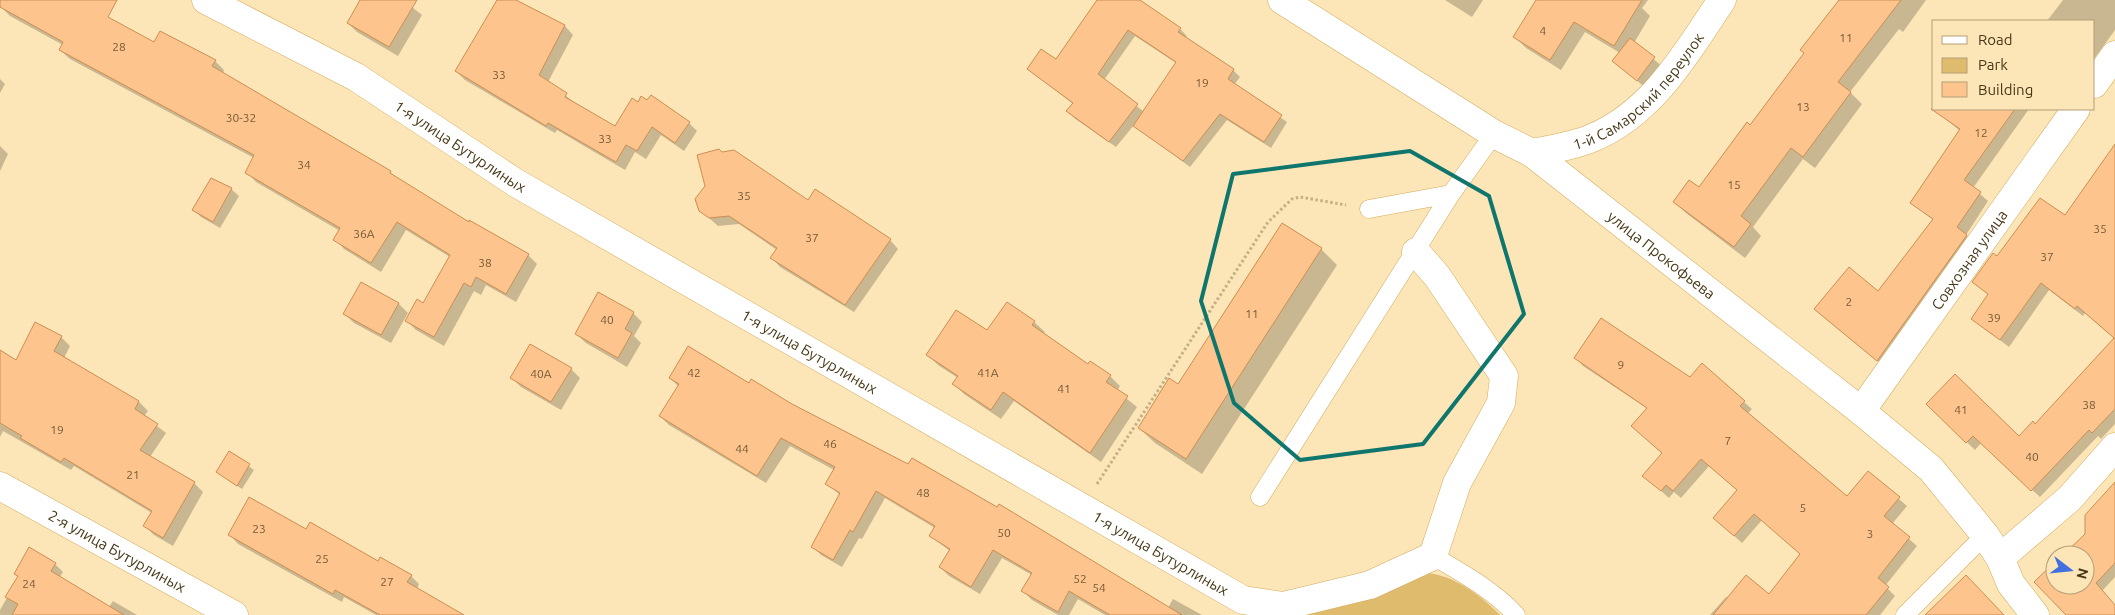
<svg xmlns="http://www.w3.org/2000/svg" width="2115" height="615" viewBox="0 0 2115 615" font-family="Ubuntu,sans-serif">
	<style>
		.green { fill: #dfbb6e }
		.shadow { fill: #0003; fill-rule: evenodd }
		.building { fill: #fdc48e; stroke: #cb8e51 }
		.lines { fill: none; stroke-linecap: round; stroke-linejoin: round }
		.lane-casing { stroke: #d2ad5e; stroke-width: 19 }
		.street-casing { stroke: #d2ad5e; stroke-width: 29 }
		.path { stroke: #c4b086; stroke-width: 3; stroke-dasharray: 2.5 2.5; stroke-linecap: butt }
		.lane { stroke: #fff; stroke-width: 18 }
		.street { stroke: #fff; stroke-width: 28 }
		.marked { fill: none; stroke: #0f766e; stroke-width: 4; stroke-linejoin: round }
		.labels { text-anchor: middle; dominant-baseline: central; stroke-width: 4; stroke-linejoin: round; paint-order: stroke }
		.number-label { font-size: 12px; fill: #745a34 }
		.street-label { font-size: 15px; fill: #463716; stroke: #fce5b7 }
	</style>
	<rect width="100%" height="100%" fill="#fce5b7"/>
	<!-- green -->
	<path class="green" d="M1426 573C1454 575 1480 595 1500 615H1300Z"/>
	<!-- shadow -->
	<path class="shadow" d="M5 0H73L154 44 215 61 224 70 223 73 390 172 398 180 469 224 528 255 537 264 516 302 486 285 481 295 474 291 444 346 416 330 407 321 423 305 450 257 406 230 381 272 344 249 335 239 340 231 256 182 247 172 254 158 70 59 60 50 63 45 10 16 1 7Z
		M361 0H403L422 15 398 56 357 32 348 23Z
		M499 0H514L565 26 573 35 548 82 575 103 615 128 638 103 689 123 697 131 684 151 661 135 646 159 635 152 625 170 557 130 555 133 465 80 456 71Z
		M1098 0H1138L1180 29 1187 36 1185 38 1233 70 1240 77 1234 85 1287 122 1271 148 1227 120 1190 167 1134 125 1116 147 1074 118 1068 111 1073 104 1028 68 1056 61ZM1135 36 1176 63 1144 112 1104 80Z
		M1445 0H1483L1472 17Z
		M1538 0H1648L1642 8 1650 16 1634 43 1663 67 1647 89 1613 61 1620 53 1585 32 1561 70 1526 48 1515 37Z
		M1841 0H1926L1903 32 1899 29 1850 92 1862 104 1815 168 1803 159 1753 227 1761 236 1745 258 1686 213 1675 202 1699 189 1751 127 1805 53Z
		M2063 0H2115V30L2094 59V21H2047Z
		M0 79 5 84 0 93Z
		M1944 109H2029L1973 188 1988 201 1966 235 1975 244 1886 368 1824 317 1878 293 1933 220 1912 203 1960 131 1940 114Z
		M2115 145V339L2085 313 2083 316 2049 290 2009 347 1972 319 1989 295 1973 282 1998 258 2065 217Z
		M0 146 8 154 0 171Z
		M212 179 231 189 239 196 220 228 201 217 194 210Z
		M809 202 890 240 898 249 854 312 780 267 772 258 777 250 739 224 718 226 700 210Z
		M1321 249 1337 265 1202 474 1155 443 1139 428 1178 386Z
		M362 283 399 304 408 313 391 343 354 323 345 314Z
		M1007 304 1034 322 1045 332 1043 334 1089 366 1110 376 1120 386 1117 391 1137 407 1101 462 1014 401 1001 419 964 394 954 384 958 378 938 365 928 355 988 332Z
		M633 313 642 322 634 336 641 343 627 367 586 343 576 334Z
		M61 337 70 346 64 358 139 402 148 411 144 416 166 433 150 457 194 483 203 492 173 546 154 535 145 526 152 513 74 466 71 470 3 431 0 437V352L17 362Z
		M2115 339V424L2101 439 2098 436 2040 497 1981 443 1975 450 1928 404 2019 438 2035 425Z
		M1576 358 1691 379 1744 402 1752 409 1747 414 1847 498 1868 472 1907 506 1892 524 1917 546 1885 586 1895 596 1880 615H1710L1726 597 1728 599 1769 595 1801 554 1762 520 1742 543 1723 526 1738 491 1709 466 1681 498 1674 492 1669 498 1652 483 1663 454 1632 426 1648 409 1583 366Z
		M571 369 580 378 561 410 521 387 512 378Z
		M670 378 749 385 792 405 1168 608 1173 599 1202 615H1105L1078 599 1069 615H1058L1032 600 1023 591 1032 575 1002 558 980 594 949 576 940 567 950 551 930 536 935 528 885 498 862 539 859 538 842 567 821 555 813 547 840 495 827 484 834 470 790 446 766 483 669 425 660 416 679 387Z
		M230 453 254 470 242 489 217 472Z
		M2115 482V577L2102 591 2115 606V615H2067L2036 582 2055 564V585H2085V555H2064L2098 522Z
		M307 531 411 576 419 584 417 589 461 615H376L344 597 342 602 238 544 230 535Z
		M30 549 55 564 63 572 59 578 109 607 113 601 137 615H0V610L19 577 15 574Z"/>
	<!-- building -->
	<path class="building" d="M0 0H117L108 17 154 42 160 31 216 60 212 66 391 171 390 173 469 222V220L529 254 506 294 476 277 471 287 464 283 434 337 405 321 417 299 423 303 450 255 397 222 371 263 333 240 340 228 245 173 254 155 59 50 63 42 0 7Z
		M360 0H417L389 47 347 23Z
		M497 0H516L565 25 539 75 567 93 565 97 615 126 632 98 638 102 641 96 647 100 651 95 690 122 675 143 652 127 637 151 626 145 616 162 548 123 546 126 455 71Z
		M1097 0H1140L1181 28 1178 32 1234 69 1228 79 1282 115 1264 142 1220 114 1183 161 1133 126 1176 62 1128 30 1098 74 1138 104 1109 142 1066 111 1073 103 1027 69 1041 49 1056 59Z
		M1536 0H1642L1614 46 1574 22 1550 60 1513 37Z
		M1839 0H1901L1838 82 1851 92 1803 157 1791 148 1741 216 1751 224 1734 247 1673 202 1689 180 1699 187 1747 122 1750 125 1804 53 1800 50Z
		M1630 38 1655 57 1637 81 1612 61Z
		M1931 109H2015L1964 180 1981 192 1957 227 1967 235 1877 361 1814 309 1849 267 1878 291 1933 219 1910 203 1960 129Z
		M2115 144V409L2092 433 2089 430 2031 491 1973 436 1966 443 1926 404 1955 374 2019 436 2033 421 2035 424 2114 338 2077 306 2075 309 2041 283 2000 340 1971 319 1988 294 1972 282 1993 253 1997 256 2040 198 2065 215Z
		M719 149 722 152 734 150 808 200 815 189 891 239 845 305 770 258 777 248 729 216 709 218 699 211 695 199 705 186 697 155Z
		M211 178 232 188 213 222 192 210Z
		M1282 223 1322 248 1186 459 1138 428 1169 378 1178 384Z
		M361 282 399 303 381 335 343 314Z
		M598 292 634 312 625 329 632 333 618 358 575 334Z
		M1007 302 1035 321 1032 325 1088 364 1090 361 1111 375 1106 382 1128 396 1090 453 1003 392 991 410 952 384 958 376 926 355 956 310 987 330Z
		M1601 318 1690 377 1702 363 1745 401 1740 406 1847 496 1868 471 1900 497 1884 516 1910 537 1878 578 1889 587 1866 615H1713L1746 575 1769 594 1800 554 1754 514 1734 536 1713 518 1737 490 1701 459 1673 491 1666 485 1661 491 1642 476 1662 453 1631 426 1647 408 1574 358Z
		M35 322 62 336 54 351 139 401 135 409 158 424 140 450 195 482 163 538 143 526 152 511 64 458 61 462 20 438 22 436 0 423V350L16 360Z
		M530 344 572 368 551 402 510 378Z
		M688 346 749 383 751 379 792 404 908 464 912 458 997 507 999 504 1182 615H1110L1069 591 1058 612 1021 591 1032 573 993 550 971 587 939 567 950 549 929 536 935 526 876 491 853 532 850 530 833 560 811 547 840 493 825 484 835 467 781 438 757 476 659 416 679 384 669 378Z
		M229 451 250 464 237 486 216 472Z
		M2115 482V563L2096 583 2115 605V615H2066L2034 582 2055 562V585H2085V555H2063L2085 534V515Z
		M249 497 306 529 310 522 378 561 380 557 412 575 407 582 464 615H380L335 590 333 594 228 535Z
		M29 547 56 563 51 571 124 615H12L18 604 5 597 18 576 14 574Z
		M1966 575 2004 615H1925Z"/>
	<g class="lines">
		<defs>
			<path id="lane" d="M1369 209 1451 194
				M1260 497 1451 194 1494 134
				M1433 556C1462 573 1493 590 1516 615
				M1905 615 1985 535"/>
			<g id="street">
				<path id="s1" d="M206 0 356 77 516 183 1243 600 1283 606 1370 585 1433 556 1457 483 1501 403 1504 376 1437 276 1416 252"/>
				<path id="s2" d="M1282 0 1494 134 1532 153 1861 411 1931 469 1985 535 2000 558 2011 584 2035 615"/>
				<path d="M2094 84 2115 55"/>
				<path id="s3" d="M1532 153C1552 149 1574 146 1592 138 1653 113 1687 52 1722 0"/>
				<path id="s4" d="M1861 411 2076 109"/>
				<path id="s5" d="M0 486 234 615"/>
				<path d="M2000 558 2070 498 2115 447"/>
			</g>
		</defs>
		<!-- lane casing -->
		<use href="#lane" class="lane-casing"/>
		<!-- street casing -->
		<use href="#street" class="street-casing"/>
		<!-- path -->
		<path class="path" d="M1097 484 1268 222 1292 199 1300 197 1346 205"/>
		<!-- lane -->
		<use href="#lane" class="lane"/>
		<!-- street -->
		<use href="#street" class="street"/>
	</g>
	<!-- marked area -->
	<path class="marked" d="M1410 151 1489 196 1524 314 1423 444 1300 460 1234 403 1201 301 1233 174Z"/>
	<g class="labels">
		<!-- number labels -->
		<g class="number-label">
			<text x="1543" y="30">4</text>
			<text x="1846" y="37">11</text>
			<text x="119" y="46">28</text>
			<text x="499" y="74">33</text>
			<text x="1202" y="82">19</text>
			<text x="1803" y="106">13</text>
			<text x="241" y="117">30-32</text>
			<text x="1981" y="132">12</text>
			<text x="605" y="138">33</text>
			<text x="304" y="164">34</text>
			<text x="1734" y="184">15</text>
			<text x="744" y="195">35</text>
			<text x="2100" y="228">35</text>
			<text x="364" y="233">36А</text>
			<text x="812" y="237">37</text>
			<text x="2047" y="256">37</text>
			<text x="485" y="262">38</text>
			<text x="1849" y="301">2</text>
			<text x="1252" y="313">11</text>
			<text x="1994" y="317">39</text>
			<text x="607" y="319">40</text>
			<text x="1621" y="364">9</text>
			<text x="694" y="372">42</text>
			<text x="988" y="372">41А</text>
			<text x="541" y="373">40А</text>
			<text x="1064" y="388">41</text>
			<text x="2089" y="404">38</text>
			<text x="1961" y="409">41</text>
			<text x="57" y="429">19</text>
			<text x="1728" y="440">7</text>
			<text x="830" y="443">46</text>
			<text x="742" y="448">44</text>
			<text x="2032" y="456">40</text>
			<text x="133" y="474">21</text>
			<text x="923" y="492">48</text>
			<text x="1803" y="507">5</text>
			<text x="259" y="528">23</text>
			<text x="1004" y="532">50</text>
			<text x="1870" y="533">3</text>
			<text x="322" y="558">25</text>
			<text x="1080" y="578">52</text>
			<text x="387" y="581">27</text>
			<text x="29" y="583">24</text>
			<text x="1099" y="587">54</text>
		</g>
		<!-- street labels -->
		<g class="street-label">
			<text stroke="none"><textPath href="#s3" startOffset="128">1-й Самарский переулок</textPath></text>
			<text stroke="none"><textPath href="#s1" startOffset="294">1-я улица Бутурлиных</textPath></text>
			<text stroke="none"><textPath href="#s2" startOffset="458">улица Прокофьева</textPath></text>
			<text stroke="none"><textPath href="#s4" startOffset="186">Совхозная улица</textPath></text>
			<text stroke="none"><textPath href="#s1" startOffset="699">1-я улица Бутурлиных</textPath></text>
			<text stroke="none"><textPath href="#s5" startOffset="134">2-я улица Бутурлиных</textPath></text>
			<text stroke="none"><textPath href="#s1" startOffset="1104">1-я улица Бутурлиных</textPath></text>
		</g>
	</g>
	<!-- legend -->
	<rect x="1932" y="20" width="162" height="90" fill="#fce5b7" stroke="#b39f77"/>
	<rect x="1942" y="36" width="25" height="8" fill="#ffffff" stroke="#b39f77"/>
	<text x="1978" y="45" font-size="15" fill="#463716">Road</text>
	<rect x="1942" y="58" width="25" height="15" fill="#dfbb6e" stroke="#b39f77"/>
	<text x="1978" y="70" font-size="15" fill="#463716">Park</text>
	<rect x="1942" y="82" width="25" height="15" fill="#fdc48e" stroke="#b39f77"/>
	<text x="1978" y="95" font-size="15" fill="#463716">Building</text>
	<!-- north arrow -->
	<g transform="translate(2070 570) rotate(106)"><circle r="24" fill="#fce5b7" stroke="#b39f77"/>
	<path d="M0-4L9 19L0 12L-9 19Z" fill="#4270e1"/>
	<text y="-8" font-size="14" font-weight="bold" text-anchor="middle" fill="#463716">N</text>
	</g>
</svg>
